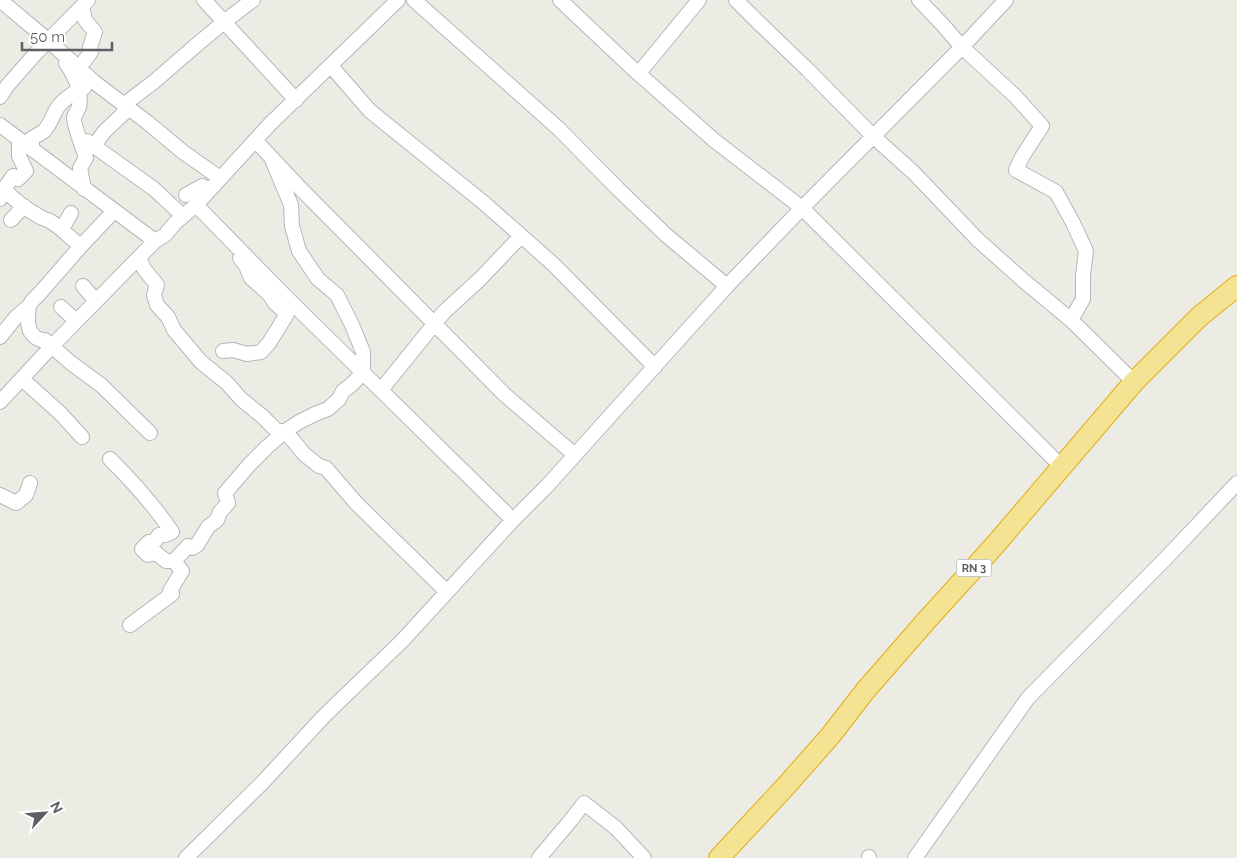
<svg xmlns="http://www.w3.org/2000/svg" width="1237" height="858" viewBox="0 0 1237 858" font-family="Raleway,sans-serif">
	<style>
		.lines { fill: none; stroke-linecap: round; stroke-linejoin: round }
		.minor-casing { stroke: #b4b6ba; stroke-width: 16 }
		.highway-casing { stroke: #e0ae11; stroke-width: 22 }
		.minor { stroke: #fff; stroke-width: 14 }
		.highway { stroke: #f5e394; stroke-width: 20 }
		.labels { text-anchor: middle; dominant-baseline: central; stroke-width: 4.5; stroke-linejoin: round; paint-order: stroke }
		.shield { fill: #fff; stroke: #8d8f92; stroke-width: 1 }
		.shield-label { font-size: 11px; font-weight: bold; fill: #5c5f64 }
	</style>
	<rect width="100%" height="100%" fill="#edece4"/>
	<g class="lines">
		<defs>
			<path id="minor" d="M0 0 49 41 94 82 147 122 183 152 220 178
				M204 0 296 100
				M414 0 559 129 618 189 666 235 727 286
				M560 0 631 67 715 141 802 208 1062 467
				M736 0 760 24 808 70 874 137 914 173 978 240 1024 281 1071 320 1134 382
				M919 0 942 24 962 47 1015 96 1042 126 1022 157 1016 170 1056 192 1073 223 1086 251 1083 275V299L1071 320
				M66 63C75 77 82 89 79 107 78 110 75 114 74 117 73 125 84 150 86 158L80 168 84 189
				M331 66 370 111 484 203 553 264 655 367
				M79 68 91 52 90 47 95 32 85 20 82 6
				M639 73 699 0
				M0 97 7 86 36 53 88 0
				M0 125 155 241 165 235 175 223 196 205 270 124 398 0
				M255 140 299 187 505 395 575 455
				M87 141 154 189 183 216
				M94 146 104 132 125 112 124 105C134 96 145 89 155 81 187 53 218 25 253 0
				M33 150 31 139C35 136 40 134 44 131 50 125 52 117 56 110 60 102 75 91 84 88
				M4 189C14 200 29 211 42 218 46 219 50 221 53 223 64 230 71 239 81 246
				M186 195 202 186 209 190
				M0 199 4 189 13 176 18 179 26 171 19 156V140
				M196 205 288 299 513 520
				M114 211 81 246 40 293 32 301 29 306 28 314V323L30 331 35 337 41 340H45L71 363 101 385 150 433
				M11 220 24 206
				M62 229 71 213
				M139 258 144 269 157 285 154 295 157 305 168 317 174 330 201 362 227 383 241 399 262 416 276 430 284 432 291 438 304 454 319 466 326 468 356 503 447 592
				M83 286 96 301
				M61 307 76 321
				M0 337 16 317 29 306
				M223 351 233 350 247 354 261 352 269 343 287 314 275 303 269 294 251 278 246 266 240 258
				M22 379 60 413 82 437
				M381 390 444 312 480 279 521 236
				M0 402 52 346 155 241
				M110 459C133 482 154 505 172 532L165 535H159L155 541 149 542 142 549 148 555 156 553 166 561H174
				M0 495 16 503 26 495 30 483
				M130 625 172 594 170 591 182 571 174 561 188 546 192 548 197 545 208 527 217 520 220 512 228 503 225 493 249 465 267 447 284 432 299 422 315 414 328 409 339 399 343 391 350 386 363 373V352L352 325 337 295 318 279 299 251 292 226 291 205 271 157
				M186 858 263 782 325 715 402 641 513 520 547 486 727 286 802 208 962 47 1006 0
				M539 858 571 820 584 803 616 828 644 858
				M869 858V857
				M915 858 1028 698 1169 555 1237 483"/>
			<path id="highway" d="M719 858 786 786 831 735 865 691 926 621 995 545 1134 382 1199 317 1237 286"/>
		</defs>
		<!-- minor casing -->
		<use href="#minor" class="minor-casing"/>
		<!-- highway casing -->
		<use href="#highway" class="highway-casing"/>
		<!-- minor -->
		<use href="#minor" class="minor"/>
		<!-- highway -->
		<use href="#highway" class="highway"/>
	</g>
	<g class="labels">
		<!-- shield labels -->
		<rect class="shield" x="956.5" y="559.5" width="35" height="17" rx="4"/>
		<g class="shield-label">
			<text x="974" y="568">RN 3</text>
		</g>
	</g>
	<!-- north arrow -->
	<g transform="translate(45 813) rotate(64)" stroke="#ffffff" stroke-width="4" paint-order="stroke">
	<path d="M0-4L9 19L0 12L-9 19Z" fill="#5c5f64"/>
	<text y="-8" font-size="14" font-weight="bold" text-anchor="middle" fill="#5c5f64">N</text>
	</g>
	<!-- scale -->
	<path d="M22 42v8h90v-8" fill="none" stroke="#5c5f64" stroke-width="2.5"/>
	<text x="30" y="42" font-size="15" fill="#5c5f64" stroke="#ffffff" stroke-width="4" paint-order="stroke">50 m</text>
</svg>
